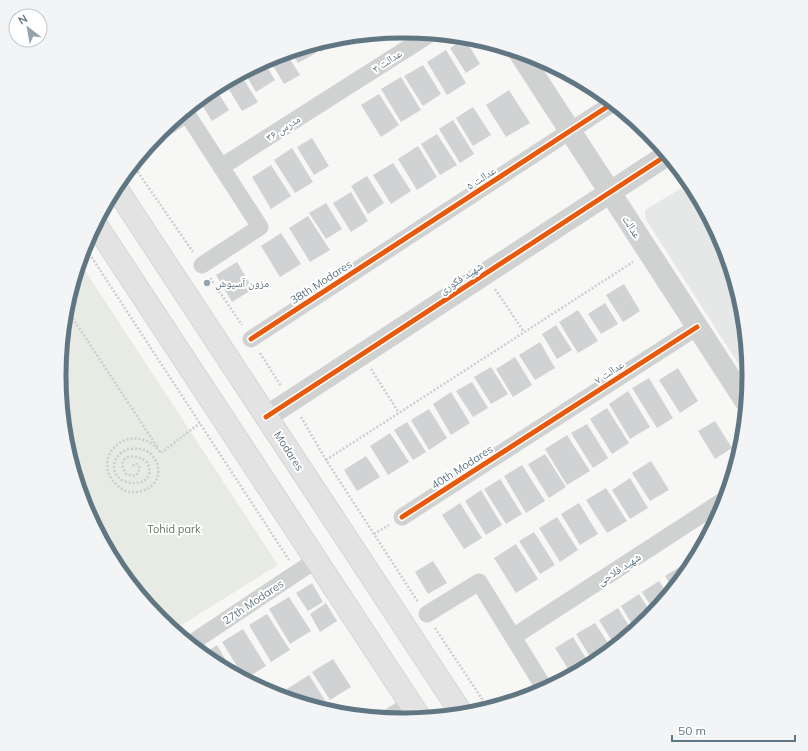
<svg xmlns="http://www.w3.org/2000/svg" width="808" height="751" viewBox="0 0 808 751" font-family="Mulish,'Noto Naskh Arabic',sans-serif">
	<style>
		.built { fill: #e5e8e7 }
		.green { fill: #e7ebe4 }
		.building { fill: #d0d2d3 }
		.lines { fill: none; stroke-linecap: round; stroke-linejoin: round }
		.secondary-casing { stroke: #d4d5d5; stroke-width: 24 }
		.path { stroke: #cccecf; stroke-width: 2.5; stroke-dasharray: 2 2; stroke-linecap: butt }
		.minor { stroke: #d0d1d1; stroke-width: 17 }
		.tertiary { stroke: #d0d1d1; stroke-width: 22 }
		.secondary { stroke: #e3e3e3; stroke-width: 22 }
		.cycleway-casing { stroke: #fff; stroke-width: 8 }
		.cycleway { stroke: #e8590c; stroke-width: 5 }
		.poi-dot { fill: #95a3ab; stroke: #fff; stroke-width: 1.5 }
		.labels { text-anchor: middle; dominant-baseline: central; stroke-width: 4; stroke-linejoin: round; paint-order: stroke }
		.street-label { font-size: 11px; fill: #607683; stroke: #fff }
		.poi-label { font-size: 11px; fill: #607683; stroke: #fff; text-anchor: start }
		.park-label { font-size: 11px; fill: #667a60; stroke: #fff }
		.rim { fill: none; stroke: #607683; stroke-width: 5 }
	</style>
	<rect width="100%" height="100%" fill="#f7f7f6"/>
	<!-- built -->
	<path class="built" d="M690 183 722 244 742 309 748 379 645 218V210Z"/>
	<!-- green -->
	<path class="green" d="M80 263 278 565 174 630 160 619 117 567 86 507 66 442 60 375 66 308Z"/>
	<!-- building -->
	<path class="building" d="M336 38 338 41 321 52 317 44Z
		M465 39 480 64 466 73 450 48Z
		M311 45 316 53 298 63 291 52Z
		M446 50 466 83 447 95 427 62Z
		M286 53 300 75 284 84 269 59Z
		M264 62 275 80 256 92 244 72Z
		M423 65 441 94 423 106 404 76Z
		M240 74 258 102 242 111 225 83Z
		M401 77 421 110 401 122 381 89Z
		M215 88 229 110 212 121 199 100Z
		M509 90 530 123 506 137 486 105Z
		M379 94 399 125 381 137 361 105Z
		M473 107 491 135 473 146 456 118Z
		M453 120 474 154 460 163 439 129Z
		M437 134 457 165 440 175 421 144Z
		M312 138 329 166 314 175 297 147Z
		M418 146 437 177 417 190 398 159Z
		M292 148 313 182 295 193 274 160Z
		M393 163 411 191 391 204 373 175Z
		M271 165 291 196 271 209 252 177Z
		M367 176 384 203 368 214 351 186Z
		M351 192 368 221 351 232 333 203Z
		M326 203 342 229 326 239 309 213Z
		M308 216 330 250 310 262 289 228Z
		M281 233 301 264 280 277 261 246Z
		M237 262 253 289 232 302 216 275Z
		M624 284 640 311 623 322 606 295Z
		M605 303 618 324 601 334 588 314Z
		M578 310 598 341 578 353 559 322Z
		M556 325 572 350 557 359 542 334Z
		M540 342 555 368 535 380 519 355Z
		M515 357 532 385 513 397 496 369Z
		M491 367 508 394 491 404 474 377Z
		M678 368 698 401 680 413 659 380Z
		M649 378 673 418 657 428 632 388Z
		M472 382 488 408 473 417 456 391Z
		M628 391 650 427 630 439 609 404Z
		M451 392 470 423 451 435 433 404Z
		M607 408 629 443 612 454 590 419Z
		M429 409 447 438 429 450 411 420Z
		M715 421 732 448 715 459 698 431Z
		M407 422 426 452 413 460 394 430Z
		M587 424 608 458 593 468 571 433Z
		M390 433 409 462 388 475 370 446Z
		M567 435 590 471 567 485 545 449Z
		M545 454 566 487 549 498 528 464Z
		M366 456 380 477 357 491 344 470Z
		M651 461 669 490 650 501 632 473Z
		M522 465 545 501 526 513 504 476Z
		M630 478 648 508 630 519 612 490Z
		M500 479 522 514 506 524 484 489Z
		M606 488 627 521 607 533 586 500Z
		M481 490 502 525 486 535 465 501Z
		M460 503 482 538 464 549 442 515Z
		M579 503 598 534 580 545 561 514Z
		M557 517 578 550 560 562 539 528Z
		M534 532 555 565 540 574 519 541Z
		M516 544 538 579 516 593 494 558Z
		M698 552 697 554 691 565 687 559Z
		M433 561 447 583 428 594 415 572Z
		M683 565 687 571 673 589 665 576Z
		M659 581 668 594 654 611 642 592Z
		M312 583 323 602 308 611 296 593Z
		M639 594 652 614 635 629 621 606Z
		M289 597 311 631 290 644 269 609Z
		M326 603 337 621 320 632 310 614Z
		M149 606 157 607 167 622 165 623 160 619Z
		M618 608 632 631 615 646 599 620Z
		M267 614 290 650 271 662 249 625Z
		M595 623 612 649 594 663 576 634Z
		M243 629 266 666 245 679 222 642Z
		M573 637 590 665 572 675 555 648Z
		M217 645 234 674 212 662 203 654Z
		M333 659 351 687 330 700 312 672Z
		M309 675 328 705 322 709 294 700 287 689Z
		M282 690 287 698 275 695Z"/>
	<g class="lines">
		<defs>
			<path id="secondary" d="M116 188 462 714
				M96 225 420 718"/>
		</defs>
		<!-- secondary casing -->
		<use href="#secondary" class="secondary-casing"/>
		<!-- path -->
		<path class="path" d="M133 165 193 252
			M85 247 289 560
			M210 278 242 325
			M495 289 524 332
			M66 308 158 448
			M260 353 281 386
			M371 369 399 413
			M301 417 326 460 418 602
			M161 453 200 423
			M326 460 633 262
			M133 466 134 464H137L140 468 137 474 135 476 126 474C115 457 132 452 146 461 164 491 106 490 115 461 118 454 124 450 131 449 162 444 170 488 137 492 130 493 123 491 118 486 92 464 117 429 147 441 153 444 157 448 161 453
			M374 534 389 525
			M435 628 488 708"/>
		<!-- minor -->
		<path class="minor" d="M164 129 187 114 260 227 202 265
			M221 167 430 34
			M251 339 613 103
			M402 517 697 327
			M427 614 479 582 545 689
			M513 637 724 500
			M190 644 316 560
			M388 718 410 704"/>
		<!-- tertiary -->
		<path class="tertiary" d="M519 52 746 402
			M266 417 667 155"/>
		<!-- secondary -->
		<use href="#secondary" class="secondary"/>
		<defs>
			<path id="cycleway" d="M251 339 613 103
				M266 417 667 155
				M402 517 697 327"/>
		</defs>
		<!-- cycleway casing -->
		<use href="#cycleway" class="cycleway-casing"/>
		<!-- cycleway -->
		<use href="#cycleway" class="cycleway"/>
	</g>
	<!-- markers -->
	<circle class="poi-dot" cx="207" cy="283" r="4"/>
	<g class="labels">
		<!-- street labels -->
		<g class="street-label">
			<text transform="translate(387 61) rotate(-33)">عدالت ۳</text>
			<text transform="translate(283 128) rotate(-33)">مدرس ۳۶</text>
			<text transform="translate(481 178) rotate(-33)">عدالت ۵</text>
			<text transform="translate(632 227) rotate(57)">عدالت</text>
			<text transform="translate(461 278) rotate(-33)">شهید فکوری</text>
			<text transform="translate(321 282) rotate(-33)">38th Modares</text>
			<text transform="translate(609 372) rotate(-33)">عدالت ۷</text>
			<text transform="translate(289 451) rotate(57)">Modares</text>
			<text transform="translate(462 467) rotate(-33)">40th Modares</text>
			<text transform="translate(619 569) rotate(-33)">شهید فلاحی</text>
			<text transform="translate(253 602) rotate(-34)">27th Modares</text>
		</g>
		<!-- poi labels -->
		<g class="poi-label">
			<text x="215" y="283">مزون آسپوش</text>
		</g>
		<!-- park labels -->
		<g class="park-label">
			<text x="174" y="529">Tohid park</text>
		</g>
	</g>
	<!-- crop -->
	<path d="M0 0H808V751H0ZM403 38H405A337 337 0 0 1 742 375V376A337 337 0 0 1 405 713H403A337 337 0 0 1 66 376V375A337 337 0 0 1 403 38Z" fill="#f2f4f5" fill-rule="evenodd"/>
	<path class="rim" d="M403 38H405A337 337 0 0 1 742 375V376A337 337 0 0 1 405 713H403A337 337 0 0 1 66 376V375A337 337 0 0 1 403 38Z"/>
	<!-- north arrow -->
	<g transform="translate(28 28) rotate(329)"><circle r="19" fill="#ffffff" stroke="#bfc8cd"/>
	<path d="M0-3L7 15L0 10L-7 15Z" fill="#95a3ab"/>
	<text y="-6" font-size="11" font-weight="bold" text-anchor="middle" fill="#607683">N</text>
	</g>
	<!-- scale -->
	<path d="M672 735v6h123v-6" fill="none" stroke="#607683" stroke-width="2"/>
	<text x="678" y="735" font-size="12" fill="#607683" stroke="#ffffff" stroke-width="3" paint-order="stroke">50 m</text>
</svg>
